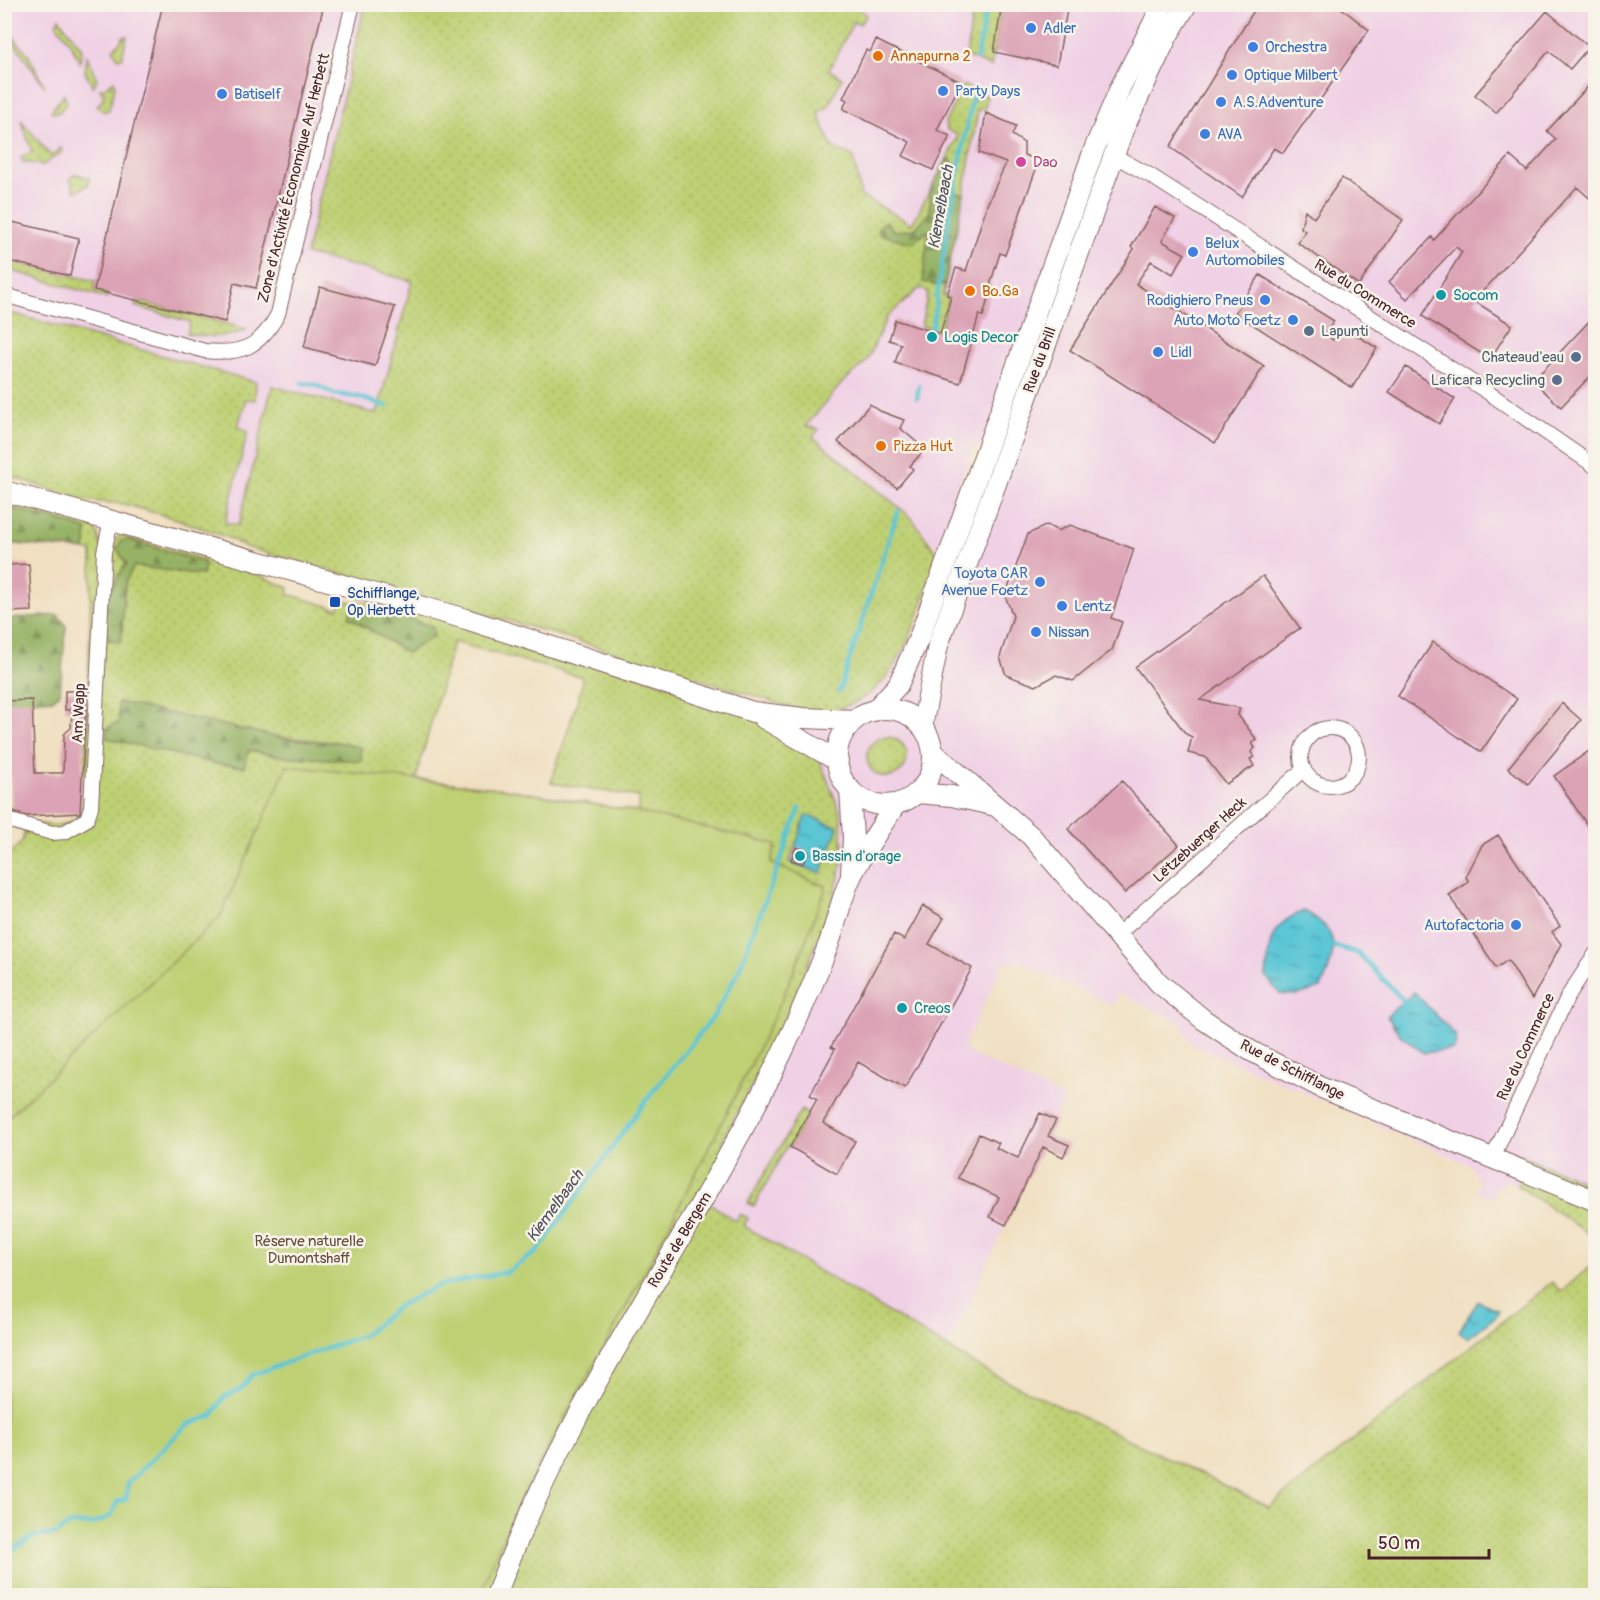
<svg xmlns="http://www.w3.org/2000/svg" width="1600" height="1600" viewBox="0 0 1600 1600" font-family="Pangolin,sans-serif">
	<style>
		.built { fill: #f0d0e5 }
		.grass { fill: url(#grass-dots); stroke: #84784f; stroke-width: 1.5; fill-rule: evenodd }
		.forest { fill: url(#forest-firs); stroke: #706848; stroke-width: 1.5 }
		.park { fill: #bed073; stroke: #84784f; stroke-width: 1.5 }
		.water { fill: url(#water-ripples); stroke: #527280; stroke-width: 1.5 }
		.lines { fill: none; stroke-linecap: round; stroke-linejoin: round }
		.stream { stroke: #5bc6d5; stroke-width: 4.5 }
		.building { fill: #dca3b6 }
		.street-casing { stroke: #84625f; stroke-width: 16 }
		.secondary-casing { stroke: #84625f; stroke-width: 22 }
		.street { stroke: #fff; stroke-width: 14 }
		.secondary { stroke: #fff; stroke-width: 20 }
		.shop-dot { fill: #3f7fe0; stroke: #f7f3e8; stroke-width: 2 }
		.food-dot { fill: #e8710a; stroke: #f7f3e8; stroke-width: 2 }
		.hotel-dot { fill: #d1479c; stroke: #f7f3e8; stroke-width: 2 }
		.culture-dot { fill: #0f9aa8; stroke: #f7f3e8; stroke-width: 2 }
		.service-dot { fill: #5c6f8a; stroke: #f7f3e8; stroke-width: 2 }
		.transit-dot { fill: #1a4fb4; stroke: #f7f3e8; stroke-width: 2 }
		.labels { text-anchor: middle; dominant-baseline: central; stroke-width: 5; stroke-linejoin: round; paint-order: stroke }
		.shop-label { font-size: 15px; fill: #366cbe; stroke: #f7f3e8; text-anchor: start }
		.food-label { font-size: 15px; fill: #c56008; stroke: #f7f3e8; text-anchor: start }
		.hotel-label { font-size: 15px; fill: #b23c85; stroke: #f7f3e8; text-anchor: start }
		.street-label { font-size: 15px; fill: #4a1f2b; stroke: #f7f3e8 }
		.culture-label { font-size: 15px; fill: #0d838f; stroke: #f7f3e8; text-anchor: start }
		.service-label { font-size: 15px; fill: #4e5e75; stroke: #f7f3e8; text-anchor: end }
		.transit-label { font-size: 15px; fill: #164399; stroke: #f7f3e8; text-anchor: start }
		.park-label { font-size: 15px; fill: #674b3d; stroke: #f7f3e8 }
		.water-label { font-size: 16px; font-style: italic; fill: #4f515e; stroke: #f7f3e8 }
	</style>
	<defs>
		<pattern id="grass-dots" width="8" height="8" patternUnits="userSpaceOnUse" patternTransform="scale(1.5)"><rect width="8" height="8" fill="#bed073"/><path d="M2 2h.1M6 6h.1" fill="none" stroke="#a5b264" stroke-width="1.8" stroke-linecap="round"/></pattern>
		<pattern id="forest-firs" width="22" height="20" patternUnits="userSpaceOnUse" patternTransform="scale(1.5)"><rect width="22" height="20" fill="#96b265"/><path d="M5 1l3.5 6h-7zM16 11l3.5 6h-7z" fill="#7c9053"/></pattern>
		<pattern id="water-ripples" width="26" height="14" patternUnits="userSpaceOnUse" patternTransform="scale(1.5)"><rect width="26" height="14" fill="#5bc6d5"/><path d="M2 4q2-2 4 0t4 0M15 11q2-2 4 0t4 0" fill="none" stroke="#4da0ad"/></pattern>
	</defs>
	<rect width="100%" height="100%" fill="#f7f3e8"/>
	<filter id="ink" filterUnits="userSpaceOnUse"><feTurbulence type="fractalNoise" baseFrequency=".0167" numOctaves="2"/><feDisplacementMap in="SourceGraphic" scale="12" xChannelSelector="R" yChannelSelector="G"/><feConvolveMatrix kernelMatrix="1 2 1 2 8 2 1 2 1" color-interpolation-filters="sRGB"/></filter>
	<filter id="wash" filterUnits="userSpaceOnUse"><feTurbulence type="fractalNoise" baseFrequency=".008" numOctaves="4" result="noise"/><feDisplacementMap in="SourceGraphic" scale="24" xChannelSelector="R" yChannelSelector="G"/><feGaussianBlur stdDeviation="1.35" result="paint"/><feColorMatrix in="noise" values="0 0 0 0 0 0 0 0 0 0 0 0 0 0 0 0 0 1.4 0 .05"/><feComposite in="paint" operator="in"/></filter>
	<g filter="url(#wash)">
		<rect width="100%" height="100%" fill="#f0dfc0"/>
		<!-- built -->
		<path class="built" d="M4 5H524L381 566 225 523 248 431 238 427 246 399 254 400 256 382 5 311Z
			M855 5H974L966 56 991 66 1002 5H1595V1186L1517 1154 1521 1171 1517 1185 1508 1181 1496 1188 1493 1198 1476 1193 1479 1183 1470 1165 1190 1043 1180 1022 1119 993 1113 1006 1017 960 1003 964 964 1045 969 1053 1065 1098 947 1349 744 1226 748 1218 736 1222 704 1200 722 1142 767 1057 801 983 833 900 843 855 753 712H827L844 708 876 690 890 676 910 634 945 645 1012 455 973 446 937 549 911 517 813 437 819 429 805 426 842 383 867 361 887 317 920 288 949 298 943 295 979 109 987 96 963 85 958 135 912 224 861 195 853 156 832 147 818 112 841 78 829 71 854 21 867 16Z"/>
		<!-- grass -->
		<path class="grass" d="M365 5H855L867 15 860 24 854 21 829 70 842 78 828 107 818 112 832 147 853 156 861 196 912 224 930 190V212L915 229 894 232 893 236 911 242 928 231 932 285H945L943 295 949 298 940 332 921 326 928 292 920 288 887 317 867 361 842 383 806 426 819 429 813 437 911 517 938 555C913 625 899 715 806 712L552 633 246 547 229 538 177 519 124 504 80 500 5 474 4 311 256 382 255 400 246 399 238 427 248 431 225 523 239 525 272 386 377 414 412 281 306 254Z
			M974 5H1002L991 67 966 56Z
			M59 18 82 49 80 62 68 40 56 24Z
			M9 32 28 54 45 87 8 34Z
			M127 36 122 58H118L113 49 121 41 122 37Z
			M87 56 97 79 93 87 85 72Z
			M114 81 115 86 109 110 104 112 97 106 104 98 100 88 103 89Z
			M963 85 987 96 985 110 978 109 964 194 955 192 949 218 936 206 953 162 947 159 958 135 947 130 945 123Z
			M64 94 67 103 58 113 51 112Z
			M21 120 51 156 61 148 62 152 43 165 23 162 21 157 32 152Z
			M76 174 89 178V184L75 192 70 178Z
			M4 260 96 281 94 290 108 294 107 298 5 269Z
			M137 301 247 329C228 339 208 337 187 334L190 322 135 306Z
			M5 499 89 523 95 528 104 552 120 535 254 573 289 588 288 594 338 609 341 601 418 606 753 712 820 761 841 814 843 855 840 873 833 900 801 983 767 1057 722 1142 731 1152 705 1200 736 1221 740 1214 748 1218 744 1226 986 1371 1269 1507 1552 1282 1561 1292 1595 1262V1595H5L4 859 22 842 24 833H29L5 823V806L11 808 12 818C38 823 63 834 84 812L92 552 85 550 87 530 58 520 9 508 5 520ZM129 540 205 564 202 575 134 566 125 583 121 641 100 639 101 604 126 564 117 548 121 541ZM453 642 582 677 581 689 551 783 639 797 638 812 506 789 416 779ZM119 722 345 743 361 761 279 756 248 750 244 766 217 764 107 738 108 728Z
			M867 757a20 20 0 1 1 40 0a20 20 0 1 1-40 0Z
			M801 1110 808 1114 790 1147 787 1146 754 1206 748 1203Z
			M1516 1154 1595 1186V1238L1517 1185 1521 1171Z"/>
		<!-- forest -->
		<path class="forest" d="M947 159 953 162 936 206 948 218 954 192 964 194 945 285 923 282 928 231 911 243 879 234 878 228 886 221 894 231 915 229 930 212V190Z
			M9 508 58 520 87 530 85 550 5 543V520Z
			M129 540 205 563 203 575 134 566 125 583 121 642 100 639 101 604 126 564 117 548 121 541Z
			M352 607 401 616 432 626 434 636 407 653 349 617Z
			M58 615 66 626 60 693 54 699 5 703V619Z
			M118 702 287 739 345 743 361 748V761L279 756 249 750 244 767 217 764 106 738 107 728 119 722Z"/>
		<!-- park -->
		<path class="park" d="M287 766 506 789 638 812 776 844 771 863 826 887C811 925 798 964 781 1001 731 1108 676 1213 621 1316 571 1409 515 1496 480 1595H5V1120L220 917Z"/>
		<!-- water -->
		<path class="water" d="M806 815 838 827 821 873 790 862Z
			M1304 911C1343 931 1336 953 1321 988L1297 995 1280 994 1266 977C1270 942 1268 925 1304 911Z
			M1414 992 1457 1037 1454 1049 1424 1053 1400 1035 1387 1016Z
			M1478 1301 1498 1310 1496 1316 1468 1338 1459 1331Z"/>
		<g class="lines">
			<!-- stream -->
			<path class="stream" d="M977 59 987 4
				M932 328 949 218 974 90
				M302 383 316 385 334 394 358 397 387 406
				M917 398 919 386
				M839 692 898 511
				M1334 946 1358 953 1404 1001
				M4 1559 9 1552 33 1537 56 1534 71 1524H93L111 1516 117 1502 126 1499 128 1483 188 1424 212 1416 224 1397 241 1389 252 1375 364 1335 400 1305 440 1285 507 1272 537 1252 647 1099 714 1016 739 970 800 808
				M1583 1596 1596 1587"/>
		</g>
		<g id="blocks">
			<!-- building -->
			<path class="building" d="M163 4H324L256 288 234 283 225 322 94 290Z
				M1002 4H1068L1057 65 994 52Z
				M1258 4H1336L1369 30 1283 153 1274 148 1242 197 1170 147Z
				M1547 11 1589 47 1570 69 1549 51 1496 113 1475 95Z
				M876 40 961 82 937 130 950 136 933 170 903 156 910 142 843 109 847 100 843 98 866 50 870 52Z
				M1596 78V204L1577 187 1474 301 1512 325 1490 359 1422 316 1462 252 1456 247 1407 299 1389 282 1432 237 1434 240 1510 156 1527 171 1556 139 1547 131Z
				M986 113 1016 126 1012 135 1024 143V155L1039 161 1005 255 1000 253 990 285 992 286 983 316 979 315 960 383 895 363 901 344 889 340 895 320 940 334 951 297 947 295 956 268 966 271 987 205 1006 163 979 153Z
				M1342 178 1403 220 1359 285 1298 243 1305 231 1301 228 1305 210 1314 218Z
				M1155 207 1175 218 1162 241 1185 254 1173 274 1151 261 1136 284 1264 366 1215 443 1070 350 1134 249 1131 247Z
				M4 220 79 238 70 276 4 260Z
				M1260 275 1334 321 1325 334 1333 340 1345 328 1377 348 1352 388 1235 313Z
				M320 287 395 307 375 366 304 347Z
				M1596 314V370L1561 407 1533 381Z
				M1406 367 1455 399 1439 424 1389 392Z
				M870 404 880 411 904 420 900 428 925 449 910 466 913 469 897 488 838 442Z
				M1047 525 1058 531 1070 525 1134 549 1111 618 1122 622 1112 650 1073 681 1056 675 1036 686 1006 675 1000 657 1013 616 1005 596 1028 534Z
				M29 564 32 611 9 612 6 565Z
				M1263 576 1300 628 1200 700 1240 708 1238 715 1257 740 1252 743 1255 748 1251 752 1254 757 1250 759 1254 766 1226 784 1205 757 1188 753 1192 737 1186 734 1135 667Z
				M1433 642 1517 699 1481 752 1398 696Z
				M65 691H87L80 813 27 816 12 812 6 701 32 700 35 773H63L64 734 71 728 72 710H65Z
				M1562 703 1581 720 1528 784 1508 768Z
				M1596 746V838L1554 776Z
				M1122 781 1179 845 1125 893 1068 829Z
				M1498 835 1560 926 1552 932 1561 944 1532 999 1508 960 1496 968 1449 895 1469 882 1466 877 1482 845Z
				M796 847 808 851 803 864 791 860Z
				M923 906 944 918 929 944 972 968 905 1088 858 1062 823 1123 855 1141 837 1174 790 1147 817 1099 810 1095 835 1049 831 1047 894 934 904 940Z
				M1040 1113 1056 1120 1048 1136 1069 1145 1063 1157 1043 1147 1006 1225 990 1217 999 1197 958 1178 979 1134 999 1143 996 1148 1018 1158Z"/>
		</g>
	</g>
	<g filter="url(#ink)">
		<use href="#blocks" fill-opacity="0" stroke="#84625f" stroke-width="1.5"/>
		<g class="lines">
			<defs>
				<path id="street" d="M1113 155 1151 176 1486 391 1596 467
					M4 295 205 351C242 355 260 347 278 314L353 4
					M1301 757a29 29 0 1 1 58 0a29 29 0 1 1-58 0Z
					M4 819 52 833 65 832 87 819 91 807 104 552 111 520
					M1117 935 1304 769
					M1492 1159 1568 996 1596 953"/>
				<path id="secondary" d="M4 491 466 619 753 712 803 718 855 720
					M837 757a48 48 0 1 1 96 0a48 48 0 1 1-96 0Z
					M874 711 898 685 919 638 1095 147 1121 86 1163 4
					M763 718 838 761
					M922 727 938 645 1123 130 1168 35 1187 4
					M933 752 1031 836 1159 983 1204 1020 1251 1051 1322 1088 1596 1201
					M850 789 853 838 851 873
					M917 793 952 796 992 805
					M496 1596C560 1417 674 1263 761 1095 786 1047 808 997 828 946 836 924 841 899 851 877 864 851 880 828 896 804"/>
			</defs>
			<!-- street casing -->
			<use href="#street" class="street-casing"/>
			<!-- secondary casing -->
			<use href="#secondary" class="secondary-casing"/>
			<!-- street -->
			<use href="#street" class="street"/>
			<!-- secondary -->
			<use href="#secondary" class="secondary"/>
		</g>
	</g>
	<!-- markers -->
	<g class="shop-dot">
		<circle cx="1031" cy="28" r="6"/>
		<circle cx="1253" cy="47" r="6"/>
		<circle cx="1232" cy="75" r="6"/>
		<circle cx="943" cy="91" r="6"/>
		<circle cx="222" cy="94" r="6"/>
		<circle cx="1221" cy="102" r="6"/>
		<circle cx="1205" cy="134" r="6"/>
		<circle cx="1193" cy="252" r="6"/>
		<circle cx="1265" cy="300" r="6"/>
		<circle cx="1293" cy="320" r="6"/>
		<circle cx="1158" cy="352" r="6"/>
		<circle cx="1040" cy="582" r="6"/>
		<circle cx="1062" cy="606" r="6"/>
		<circle cx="1036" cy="632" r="6"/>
		<circle cx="1516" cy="925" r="6"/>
	</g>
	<g class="food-dot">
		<circle cx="878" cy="56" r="6"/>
		<circle cx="970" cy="291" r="6"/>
		<circle cx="881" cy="446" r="6"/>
	</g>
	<circle class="hotel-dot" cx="1021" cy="162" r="6"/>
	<g class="culture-dot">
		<circle cx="1441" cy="295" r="6"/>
		<circle cx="932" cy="337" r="6"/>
		<circle cx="800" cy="856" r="6"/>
		<circle cx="902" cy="1008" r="6"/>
	</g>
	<g class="service-dot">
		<circle cx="1309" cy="331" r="6"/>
		<circle cx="1576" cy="357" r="6"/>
		<circle cx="1557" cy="380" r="6"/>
	</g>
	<rect class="transit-dot" x="329" y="596" width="12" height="12" rx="3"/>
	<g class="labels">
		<!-- shop labels -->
		<g class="shop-label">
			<text x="1043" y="28">Adler</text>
			<text x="1265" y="47">Orchestra</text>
			<text x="1244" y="75">Optique Milbert</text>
			<text x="955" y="91">Party Days</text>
			<text x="234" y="94">Batiself</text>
			<text x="1233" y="102">A.S.Adventure</text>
			<text x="1217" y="134">AVA</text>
			<text x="1205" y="243">Belux<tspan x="1205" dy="17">Automobiles</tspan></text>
			<text x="1253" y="300" text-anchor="end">Rodighiero Pneus</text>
			<text x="1281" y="320" text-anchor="end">Auto Moto Foetz</text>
			<text x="1170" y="352">Lidl</text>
			<text x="1028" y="573" text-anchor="end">Toyota CAR<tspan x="1028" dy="17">Avenue Foetz</tspan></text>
			<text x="1074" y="606">Lentz</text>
			<text x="1048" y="632">Nissan</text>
			<text x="1504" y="925" text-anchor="end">Autofactoria</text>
		</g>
		<!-- food labels -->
		<g class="food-label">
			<text x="890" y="56">Annapurna 2</text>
			<text x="982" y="291">Bo.Ga</text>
			<text x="893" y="446">Pizza Hut</text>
		</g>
		<!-- hotel labels -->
		<g class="hotel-label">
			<text x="1033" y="162">Dao</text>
		</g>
		<!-- street labels -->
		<g class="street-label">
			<text transform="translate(294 178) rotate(-76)">Zone d'Activité Économique Auf Herbett</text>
			<text transform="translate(1365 294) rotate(32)">Rue du Commerce</text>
			<text transform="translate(1040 360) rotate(-70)">Rue du Brill</text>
			<text transform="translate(79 713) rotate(-87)">Am Wapp</text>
			<text transform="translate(1200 840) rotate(-42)">Lëtzebuerger Heck</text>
			<text transform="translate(1526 1047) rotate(-65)">Rue du Commerce</text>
			<text transform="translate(1292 1070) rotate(27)">Rue de Schifflange</text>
			<text transform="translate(680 1240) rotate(-59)">Route de Bergem</text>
		</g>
		<!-- culture labels -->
		<g class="culture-label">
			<text x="1453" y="295">Socom</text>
			<text x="944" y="337">Logis Decor</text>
			<text x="812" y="856">Bassin d'orage</text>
			<text x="914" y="1008">Creos</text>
		</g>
		<!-- service labels -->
		<g class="service-label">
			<text x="1321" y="331" text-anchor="start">Lapunti</text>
			<text x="1564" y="357">Chateaud'eau</text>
			<text x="1545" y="380">Laficara Recycling</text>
		</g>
		<!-- transit labels -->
		<g class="transit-label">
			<text x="347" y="593">Schifflange,<tspan x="347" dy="17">Op Herbett</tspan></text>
		</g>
		<!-- park labels -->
		<g class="park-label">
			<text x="309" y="1241">Réserve naturelle<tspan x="309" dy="17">Dumontshaff</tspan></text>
		</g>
		<!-- water labels -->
		<g class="water-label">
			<text transform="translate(941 207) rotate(-80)">Kiemelbaach</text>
			<text transform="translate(555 1206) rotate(-54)">Kiemelbaach</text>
		</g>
	</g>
	<!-- margin -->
	<rect width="1600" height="1600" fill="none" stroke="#f7f3e8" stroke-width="24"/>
	<!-- scale -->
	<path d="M1369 1549v9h120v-9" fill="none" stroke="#4a1f2b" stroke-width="3"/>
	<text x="1378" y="1549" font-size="18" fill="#4a1f2b" stroke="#f7f3e8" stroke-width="4.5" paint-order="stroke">50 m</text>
</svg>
